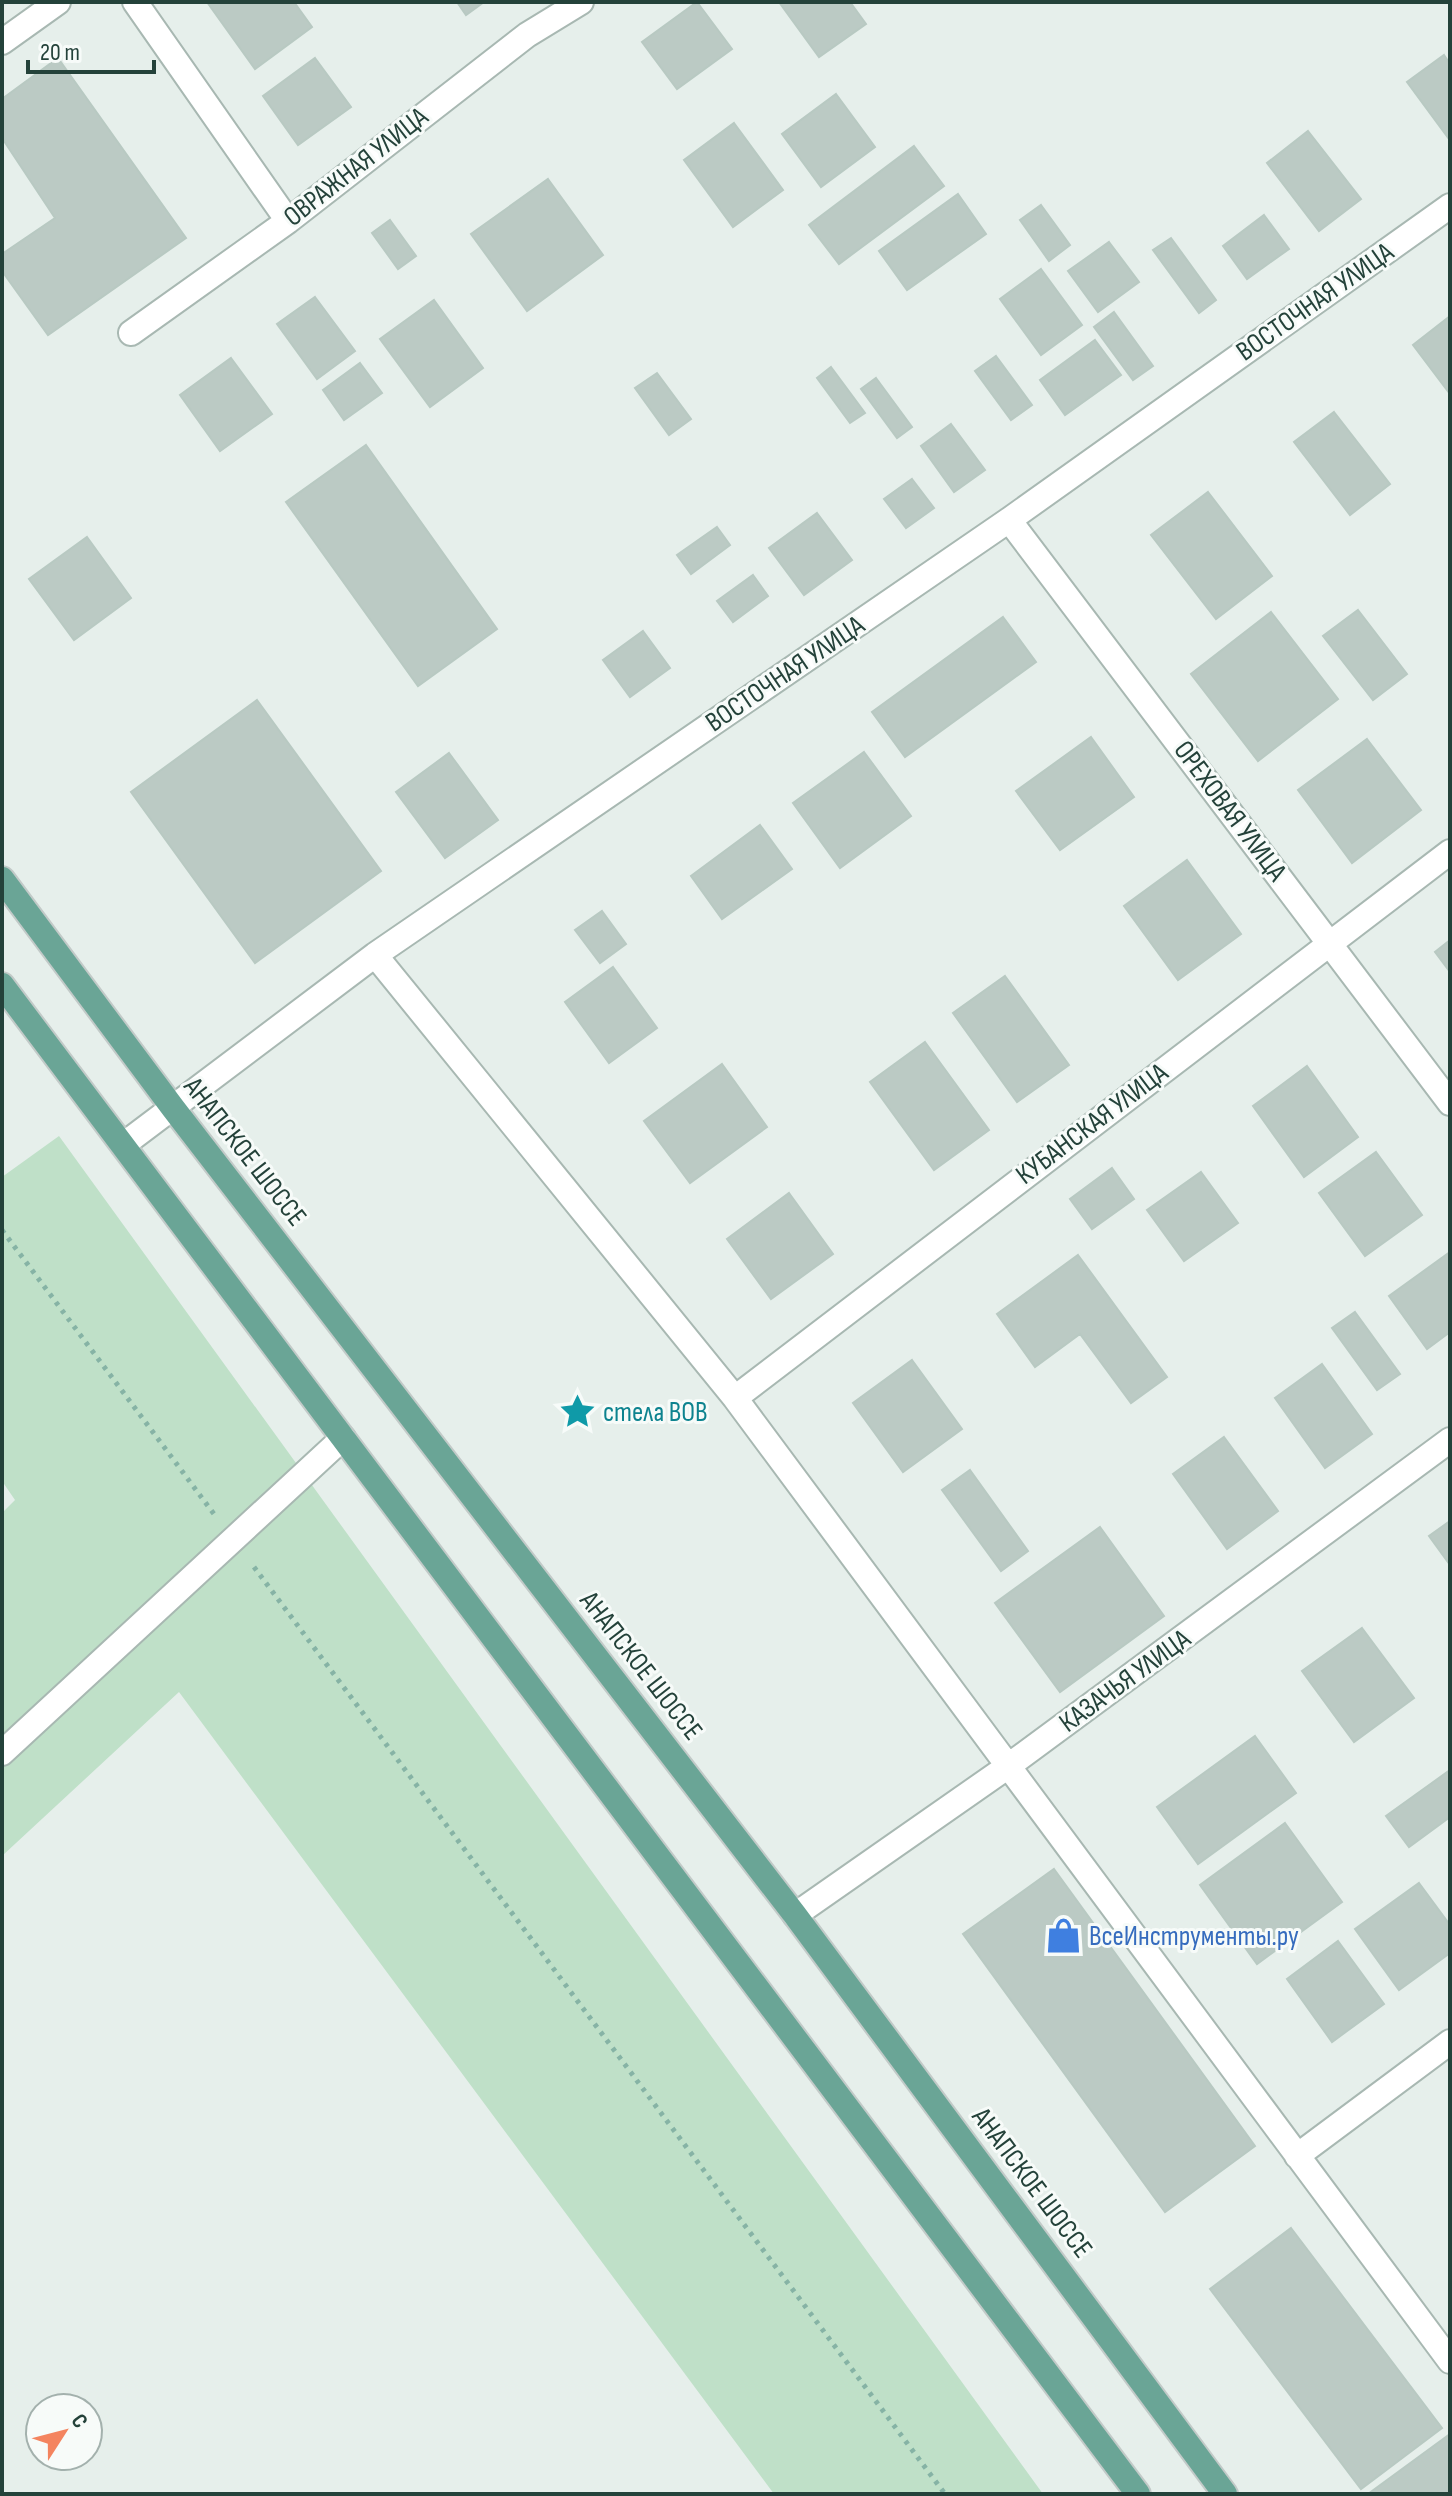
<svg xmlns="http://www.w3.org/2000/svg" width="1452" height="2496" viewBox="0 0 1452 2496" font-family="'Sofia Sans Condensed',sans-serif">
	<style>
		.green { fill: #bfe0c8 }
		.building { fill: #bbcac4; stroke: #b8c9c2; stroke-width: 2 }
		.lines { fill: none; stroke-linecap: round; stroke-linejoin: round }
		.street-casing { stroke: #a8b8b2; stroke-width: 28 }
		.primary-casing { stroke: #c2cac8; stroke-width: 28 }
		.path { stroke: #86b3a5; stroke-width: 5; stroke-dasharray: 4 6; stroke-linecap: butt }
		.street { stroke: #fff; stroke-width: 24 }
		.primary { stroke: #6aa596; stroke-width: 24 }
		.labels { text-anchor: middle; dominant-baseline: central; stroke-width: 6; stroke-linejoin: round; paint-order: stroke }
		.street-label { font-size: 28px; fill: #24423a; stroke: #f7fbf9 }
		.culture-label { font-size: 28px; fill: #0d838f; stroke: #f7fbf9; text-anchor: start }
		.shop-label { font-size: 28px; fill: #366cbe; stroke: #f7fbf9; text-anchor: start }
	</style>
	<rect width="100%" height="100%" fill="#e6efeb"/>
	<!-- green -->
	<path class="green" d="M59 1136 1043 2494H774L179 1692 2 1856V1513L15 1500 2 1481V1177Z"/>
	<!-- building -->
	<path class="building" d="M207 2H294L312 27 255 69Z
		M457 2H484L466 15Z
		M697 2 732 49 677 89 642 42Z
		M779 2H850L866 24 819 57Z
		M1444 55 1450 64 1449 139 1407 82Z
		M58 58 186 238 48 335 2 271V254L55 218 2 138V99Z
		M315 58 351 107 298 145 263 96Z
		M836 94 875 147 821 187 782 134Z
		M734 123 783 190 733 227 684 160Z
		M1308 131 1361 199 1319 231 1267 163Z
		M914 146 944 186 839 264 809 225Z
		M548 179 603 255 527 311 471 234Z
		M958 194 986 234 907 290 879 251Z
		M1041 205 1070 245 1049 261 1020 220Z
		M1264 215 1289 249 1247 279 1223 246Z
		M390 220 416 256 398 269 372 233Z
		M1171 238 1216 300 1199 313 1153 250Z
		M1109 242 1139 282 1098 312 1068 271Z
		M1041 269 1082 325 1041 355 1000 299Z
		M315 297 355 351 317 379 277 324Z
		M434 300 483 368 430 407 380 339Z
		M1114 312 1153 366 1133 380 1094 327Z
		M1450 316V394L1413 345Z
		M1095 340 1121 375 1065 415 1040 380Z
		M996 356 1032 405 1011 420 975 371Z
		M231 358 272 414 220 451 180 395Z
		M360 363 382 393 344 420 323 390Z
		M831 367 865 413 850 423 817 378Z
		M657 373 691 419 669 435 635 388Z
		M876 378 912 427 897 438 861 389Z
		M1334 412 1390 484 1350 515 1294 442Z
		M951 424 985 470 954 492 921 446Z
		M366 445 497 629 418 686 286 502Z
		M912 479 934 508 906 528 884 499Z
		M1208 492 1272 576 1216 619 1151 535Z
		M817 513 852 560 804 595 769 548Z
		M717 527 730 545 691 574 677 555Z
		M87 537 131 598 74 640 29 579Z
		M753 575 768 596 733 622 717 601Z
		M1358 610 1407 674 1373 700 1323 636Z
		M1271 612 1338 699 1258 761 1191 674Z
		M1003 617 1036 662 905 757 872 712Z
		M643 631 670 668 630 697 603 660Z
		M257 700 381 871 255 963 131 792Z
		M1091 737 1134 797 1060 850 1016 791Z
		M1367 739 1421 810 1352 863 1298 790Z
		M864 752 911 816 840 868 793 803Z
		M449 753 498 820 445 858 396 792Z
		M760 825 792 869 722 919 691 876Z
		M1187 860 1241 934 1178 980 1124 906Z
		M602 911 626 944 600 963 575 930Z
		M1450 940V972L1435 952Z
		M613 967 657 1028 609 1063 565 1002Z
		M1005 976 1069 1065 1017 1102 953 1013Z
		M925 1042 989 1130 934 1170 870 1082Z
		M722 1064 767 1127 690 1183 644 1121Z
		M1307 1066 1358 1137 1304 1177 1253 1106Z
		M1376 1152 1422 1215 1365 1256 1319 1193Z
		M1112 1168 1134 1199 1092 1229 1070 1199Z
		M1201 1172 1238 1223 1184 1261 1147 1210Z
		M789 1193 833 1254 771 1299 727 1239Z
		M1450 1252V1332L1427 1349 1389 1296Z
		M1078 1255 1167 1377 1131 1403 1080 1334 1035 1367 997 1314Z
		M1355 1312 1400 1374 1377 1390 1332 1328Z
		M912 1360 962 1429 903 1472 853 1403Z
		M1322 1364 1372 1434 1325 1468 1275 1398Z
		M1224 1437 1278 1511 1227 1549 1173 1474Z
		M970 1470 1028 1551 1001 1571 942 1490Z
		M1450 1521V1565L1429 1536Z
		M1100 1527 1164 1616 1060 1692 995 1603Z
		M1362 1628 1414 1698 1354 1742 1302 1671Z
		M1255 1736 1296 1793 1198 1864 1157 1807Z
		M1450 1770V1817L1409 1847 1386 1816Z
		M1285 1823 1342 1902 1257 1964 1200 1885Z
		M1054 1869 1255 2146 1165 2212 963 1934Z
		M1419 1883 1450 1925V1953L1399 1990 1355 1929Z
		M1338 1941 1384 2004 1332 2042 1287 1979Z
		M1291 2228 1442 2428 1361 2489 1210 2289Z
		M1450 2434V2494H1368Z"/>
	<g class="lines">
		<defs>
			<path id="street" d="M135 2 288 221
				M2 42 58 2
				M131 333 288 221 527 35 581 2
				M1009 520 1450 1103
				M375 955 735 1398 1450 2361
				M123 1145 375 955 1009 520 1450 206
				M735 1398 1450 852
				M2 1753 343 1438
				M795 1915 1007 1767 1450 1440
				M1297 2156 1450 2042"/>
			<path id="primary" d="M2 879 173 1108 795 1915 1225 2494
				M2 985 1138 2494"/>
		</defs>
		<!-- street casing -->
		<use href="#street" class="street-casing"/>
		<!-- primary casing -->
		<use href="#primary" class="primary-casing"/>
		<!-- path -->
		<path class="path" d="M2 1230 214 1514
			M254 1567 945 2494"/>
		<!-- street -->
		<use href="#street" class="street"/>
		<!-- primary -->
		<use href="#primary" class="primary"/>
	</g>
	<!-- icons -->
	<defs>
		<symbol id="sight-bare" viewBox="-9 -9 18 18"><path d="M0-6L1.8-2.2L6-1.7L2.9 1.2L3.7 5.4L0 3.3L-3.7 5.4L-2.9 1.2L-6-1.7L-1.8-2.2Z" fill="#0f9aa8" stroke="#f7fbf9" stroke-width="2.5" paint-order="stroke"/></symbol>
		<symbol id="shop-bare" viewBox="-9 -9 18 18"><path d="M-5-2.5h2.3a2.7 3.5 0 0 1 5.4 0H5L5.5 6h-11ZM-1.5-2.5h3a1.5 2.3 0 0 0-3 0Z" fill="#3f7fe0" stroke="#f7fbf9" stroke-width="2.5" paint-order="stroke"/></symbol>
	</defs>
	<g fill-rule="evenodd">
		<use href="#sight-bare" x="552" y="1386" width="51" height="51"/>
		<use href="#shop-bare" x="1038" y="1910" width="51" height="51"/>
	</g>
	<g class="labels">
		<!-- street labels -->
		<g class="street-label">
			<text transform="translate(356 167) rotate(-38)">ОВРАЖНАЯ УЛИЦА</text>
			<text transform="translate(1315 302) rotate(-35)">ВОСТОЧНАЯ УЛИЦА</text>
			<text transform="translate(785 674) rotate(-34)">ВОСТОЧНАЯ УЛИЦА</text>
			<text transform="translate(1230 811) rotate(53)">ОРЕХОВАЯ УЛИЦА</text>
			<text transform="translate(1092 1124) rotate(-37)">КУБАНСКАЯ УЛИЦА</text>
			<text transform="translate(245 1152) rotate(52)">АНАПСКОЕ ШОССЕ</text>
			<text transform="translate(641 1666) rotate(52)">АНАПСКОЕ ШОССЕ</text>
			<text transform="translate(1125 1681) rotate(-36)">КАЗАЧЬЯ УЛИЦА</text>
			<text transform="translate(1032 2183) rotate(53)">АНАПСКОЕ ШОССЕ</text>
		</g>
		<!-- culture labels -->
		<g class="culture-label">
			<text x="603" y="1412">стела ВОВ</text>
		</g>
		<!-- shop labels -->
		<g class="shop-label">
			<text x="1089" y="1936">ВсеИнструменты.ру</text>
		</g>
	</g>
	<!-- border -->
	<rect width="1452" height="2496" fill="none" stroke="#24423a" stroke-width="8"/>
	<!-- north arrow -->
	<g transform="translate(64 2432) rotate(54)"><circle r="38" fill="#f7fbf9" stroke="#a3b1ad" stroke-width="2"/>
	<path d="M0-6L14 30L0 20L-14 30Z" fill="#f4845f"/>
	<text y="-12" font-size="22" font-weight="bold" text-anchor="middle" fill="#24423a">С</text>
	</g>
	<!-- scale -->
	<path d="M28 60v12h126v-12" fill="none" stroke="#24423a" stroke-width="4"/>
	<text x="40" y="60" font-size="24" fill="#24423a" stroke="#f7fbf9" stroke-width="6" paint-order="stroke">20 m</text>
</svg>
